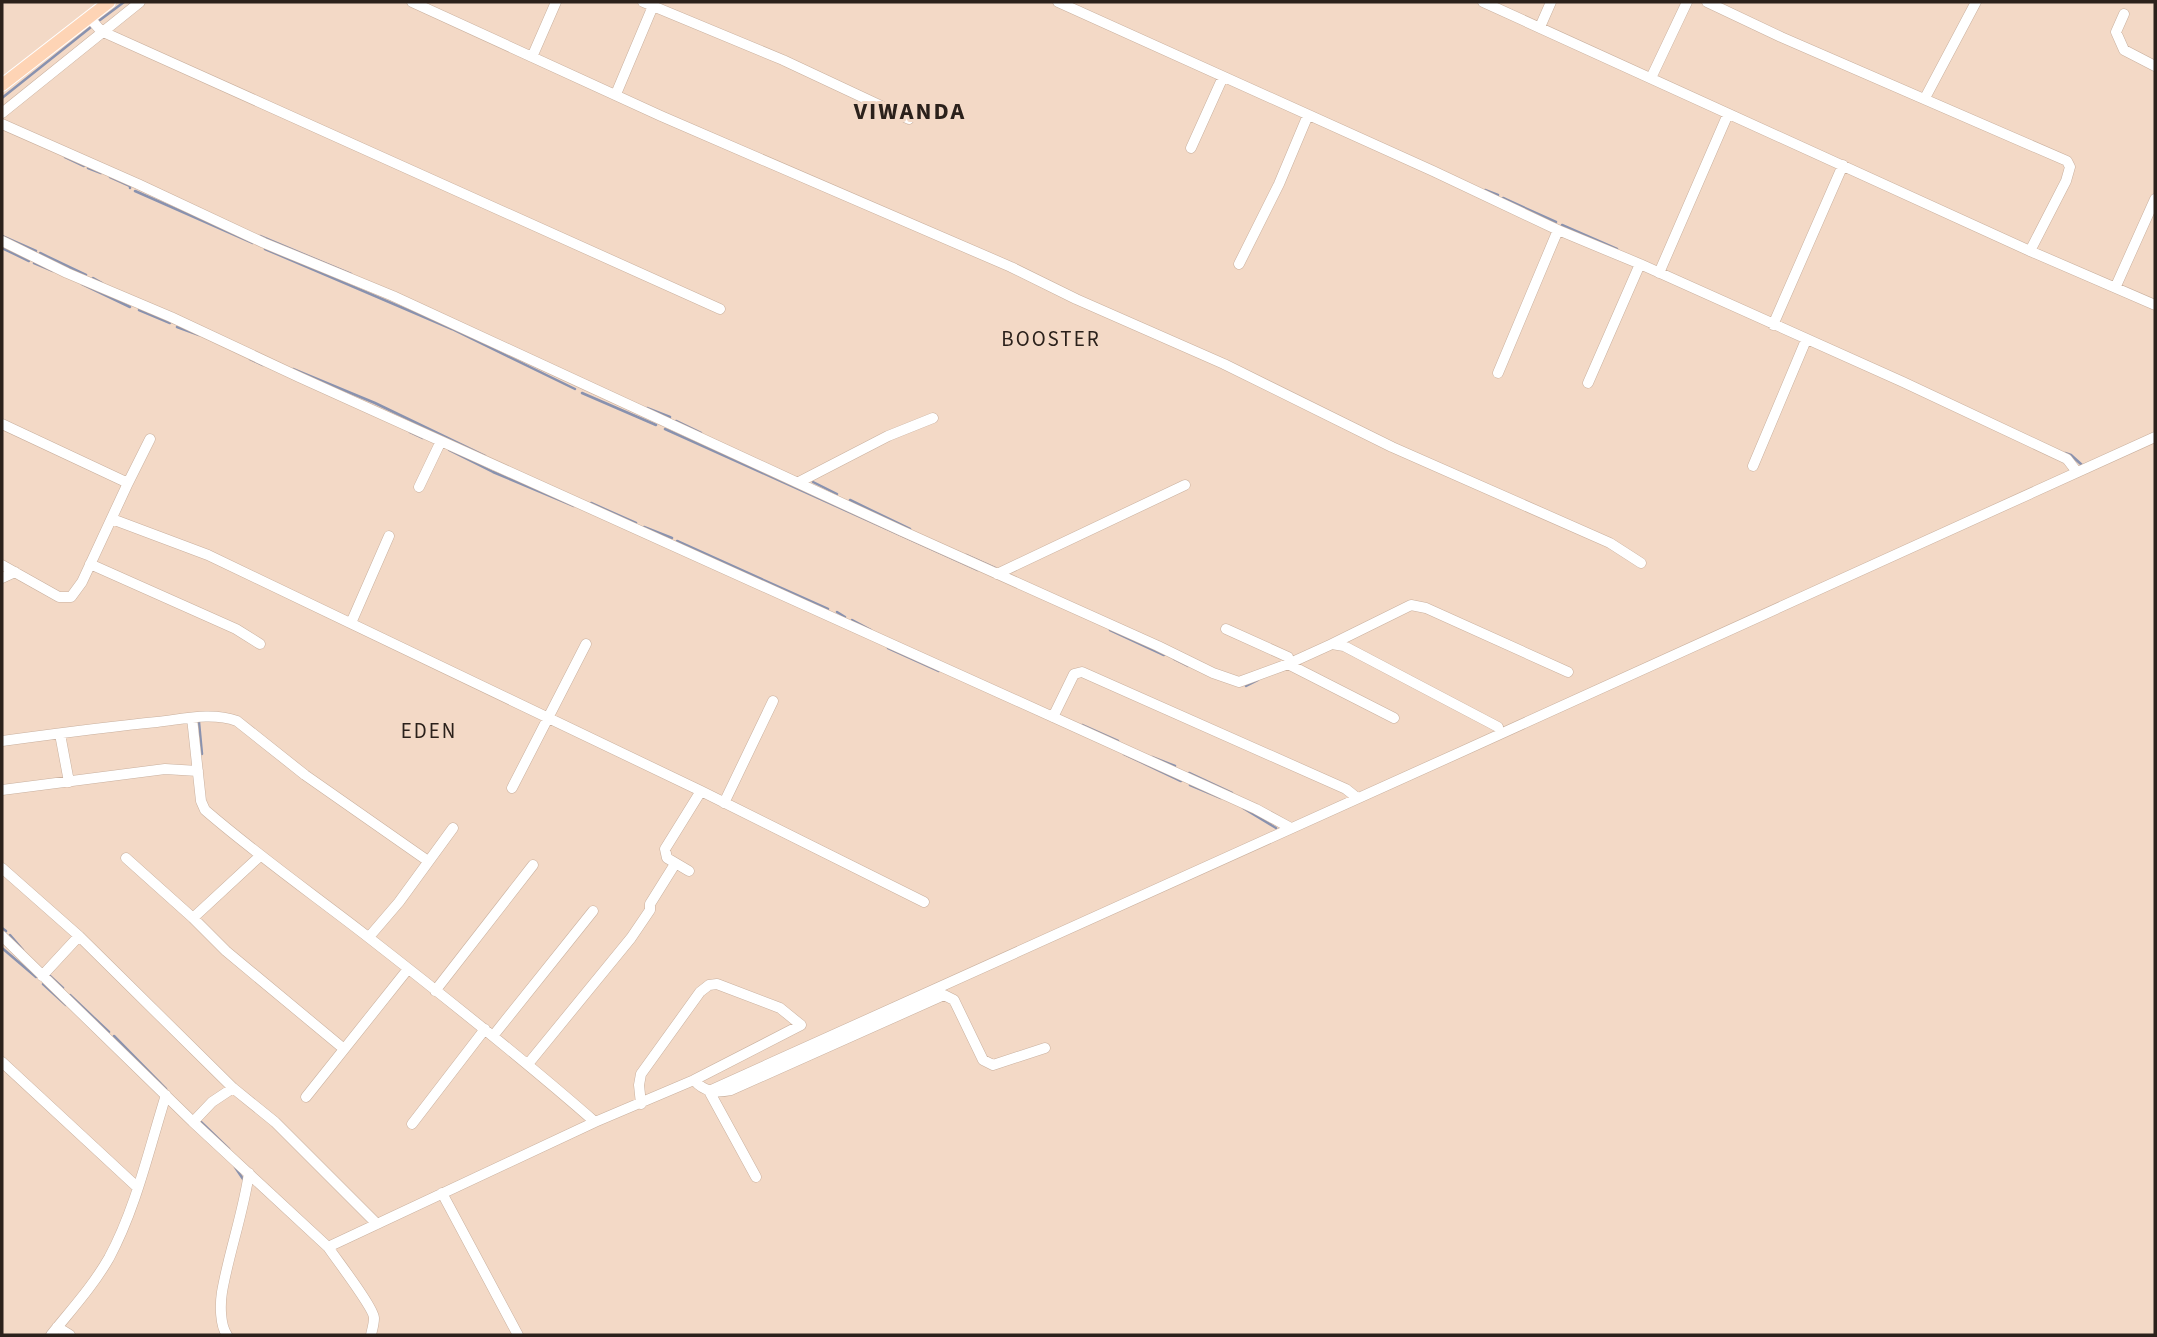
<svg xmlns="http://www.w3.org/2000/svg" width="2157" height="1337" viewBox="0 0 2157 1337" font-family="'Source Sans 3',sans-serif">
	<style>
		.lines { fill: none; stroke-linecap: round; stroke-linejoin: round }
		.stream { stroke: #8992af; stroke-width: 2.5 }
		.minor-casing { stroke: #c9b09e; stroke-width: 11 }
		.major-casing { stroke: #fff; stroke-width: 14 }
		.minor { stroke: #fff; stroke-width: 10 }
		.major { stroke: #fed4b5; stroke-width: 12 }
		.labels { text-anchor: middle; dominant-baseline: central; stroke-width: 6; stroke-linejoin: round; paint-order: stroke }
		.quarter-label { font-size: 21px; letter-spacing: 2px; fill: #2b211b; stroke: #f3d9c6 }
		.district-label { font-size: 24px; font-weight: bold; letter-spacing: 2px; fill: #2b211b; stroke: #f3d9c6 }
	</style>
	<rect width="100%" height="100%" fill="#f3d9c6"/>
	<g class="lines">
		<!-- stream -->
		<path class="stream" d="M100 20 124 2
			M2 98 91 27
			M65 157 84 166
			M88 168 101 173
			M110 177 130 186V188
			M1485 190 1498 195
			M135 191 253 243
			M1503 198 1556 222
			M1562 225 1617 249
			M2 236 36 251
			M260 236 351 274
			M2 248 29 261
			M265 249 452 329 575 389
			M40 253 86 275
			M34 263 53 271
			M93 278 102 283
			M82 284 130 307
			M139 310 170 323
			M177 327 199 335
			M250 359 263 365
			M293 369 375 403 485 456
			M582 393 656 425
			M647 408 670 417
			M676 421 701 433
			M665 429 978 570
			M410 432 423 438
			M449 450 493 472 574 506
			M2065 453 2071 455 2082 465
			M813 482 837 494
			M850 500 910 529
			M591 503 636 523
			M644 527 672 538
			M677 541 828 609
			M966 555 995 568
			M837 612 845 617
			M852 620 871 630
			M1110 630 1164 655
			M888 648 939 671
			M1174 659 1188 666
			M1246 686 1258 680
			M199 722 202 754
			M1082 725 1118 741
			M1124 754 1181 781
			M1152 757 1175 766
			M1189 773 1232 793
			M1190 785 1221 798
			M1243 808 1276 828
			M2 928 6 931
			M10 935 23 950
			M2 948 36 977
			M50 976 63 988
			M43 984 66 1005
			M70 995 109 1032
			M114 1036 166 1089
			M201 1122 229 1149
			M235 1167 243 1179"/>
		<defs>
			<path id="minor" d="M412 2 661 116 1011 267 1076 299 1224 364 1392 447 1610 543 1641 563
				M643 2 783 60 909 119
				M1058 2 1433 171 1558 230 1640 264 1903 382 2067 459 2077 472
				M1483 2 2030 251 2155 305
				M1707 2 1781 37 2067 161 2070 167 2066 181 2030 251
				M2124 14 2116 32 2124 50 2155 66
				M89 17 101 31 720 309
				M1540 27 1551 2
				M532 57 556 2
				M1651 78 1687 2
				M616 94 653 6
				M1925 98 1976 2
				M2 113 140 2
				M2 124 138 184 264 243 393 296 902 531 1158 646 1213 673 1239 682 1288 664 1332 644 1344 646 1498 727
				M1191 148 1223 77
				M2 241 67 273 171 317 299 377 1053 717 1256 809 1289 827
				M1239 264 1279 184 1308 115
				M1659 273 1728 114
				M2116 286 2155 199
				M1773 325 1843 165
				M1498 373 1558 230
				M1588 383 1640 264
				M2 424 128 483 82 582 71 597H59L2 565
				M1753 466 1806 340
				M799 482 888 436 933 418
				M128 483 150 439
				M419 487 441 441
				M112 519 208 555 701 791 924 902
				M90 564 236 629 260 644
				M997 574 1185 485
				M2 578 15 572
				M351 623 389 536
				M1226 629 1288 657V664L1394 718
				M1332 644 1411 605 1426 608 1568 672
				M1053 717 1074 674 1082 672 1346 789 1356 797
				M192 718 201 801 205 810C257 855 314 895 368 937 445 997 522 1058 595 1122
				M60 734 69 782
				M2 741C54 734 105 727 157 722 184 719 212 712 237 721L305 775 428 861
				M512 788 586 644
				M2 790 165 769 198 771
				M724 803 773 701
				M126 858 193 918 226 951 344 1049
				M2 868 79 936 233 1088 275 1122 377 1224
				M689 871 667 858 665 849 701 791
				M193 918 260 856
				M2 936 193 1122 328 1247 595 1122 694 1080 801 1025 780 1008 717 984 709 985 700 992 641 1074 639 1085 641 1104
				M369 937 399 902 453 828
				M42 976 79 936
				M435 991 533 865
				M493 1036 593 911
				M2 1062 137 1187
				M528 1064 631 938 650 910V904L675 864
				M694 1080C704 1092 716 1093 731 1090L944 995 954 1000 983 1060 993 1065 1045 1048
				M306 1097 408 969
				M193 1122 212 1102 233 1088
				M412 1124 485 1029
				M756 1177 709 1091C1191 872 1674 658 2155 437
				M442 1193 518 1335
				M328 1247C336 1259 374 1308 374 1318 374 1324 372 1330 371 1335
				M57 1327 70 1335
				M51 1335C71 1310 93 1286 109 1258 136 1208 149 1149 166 1095
				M227 1335C220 1325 220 1305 222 1292 229 1252 243 1214 249 1173"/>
			<path id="major" d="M2 85 109 2"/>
		</defs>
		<!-- minor casing -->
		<use href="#minor" class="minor-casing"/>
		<!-- major casing -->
		<use href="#major" class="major-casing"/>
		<!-- minor -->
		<use href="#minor" class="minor"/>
		<!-- major -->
		<use href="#major" class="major"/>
	</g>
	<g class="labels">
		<!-- quarter labels -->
		<g class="quarter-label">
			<text x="1051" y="339">BOOSTER</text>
			<text x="429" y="731">EDEN</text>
		</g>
		<!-- district labels -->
		<g class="district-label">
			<text x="910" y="111">VIWANDA</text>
		</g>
	</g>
	<!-- border -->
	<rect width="2157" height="1337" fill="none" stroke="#2b211b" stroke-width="7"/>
</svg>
